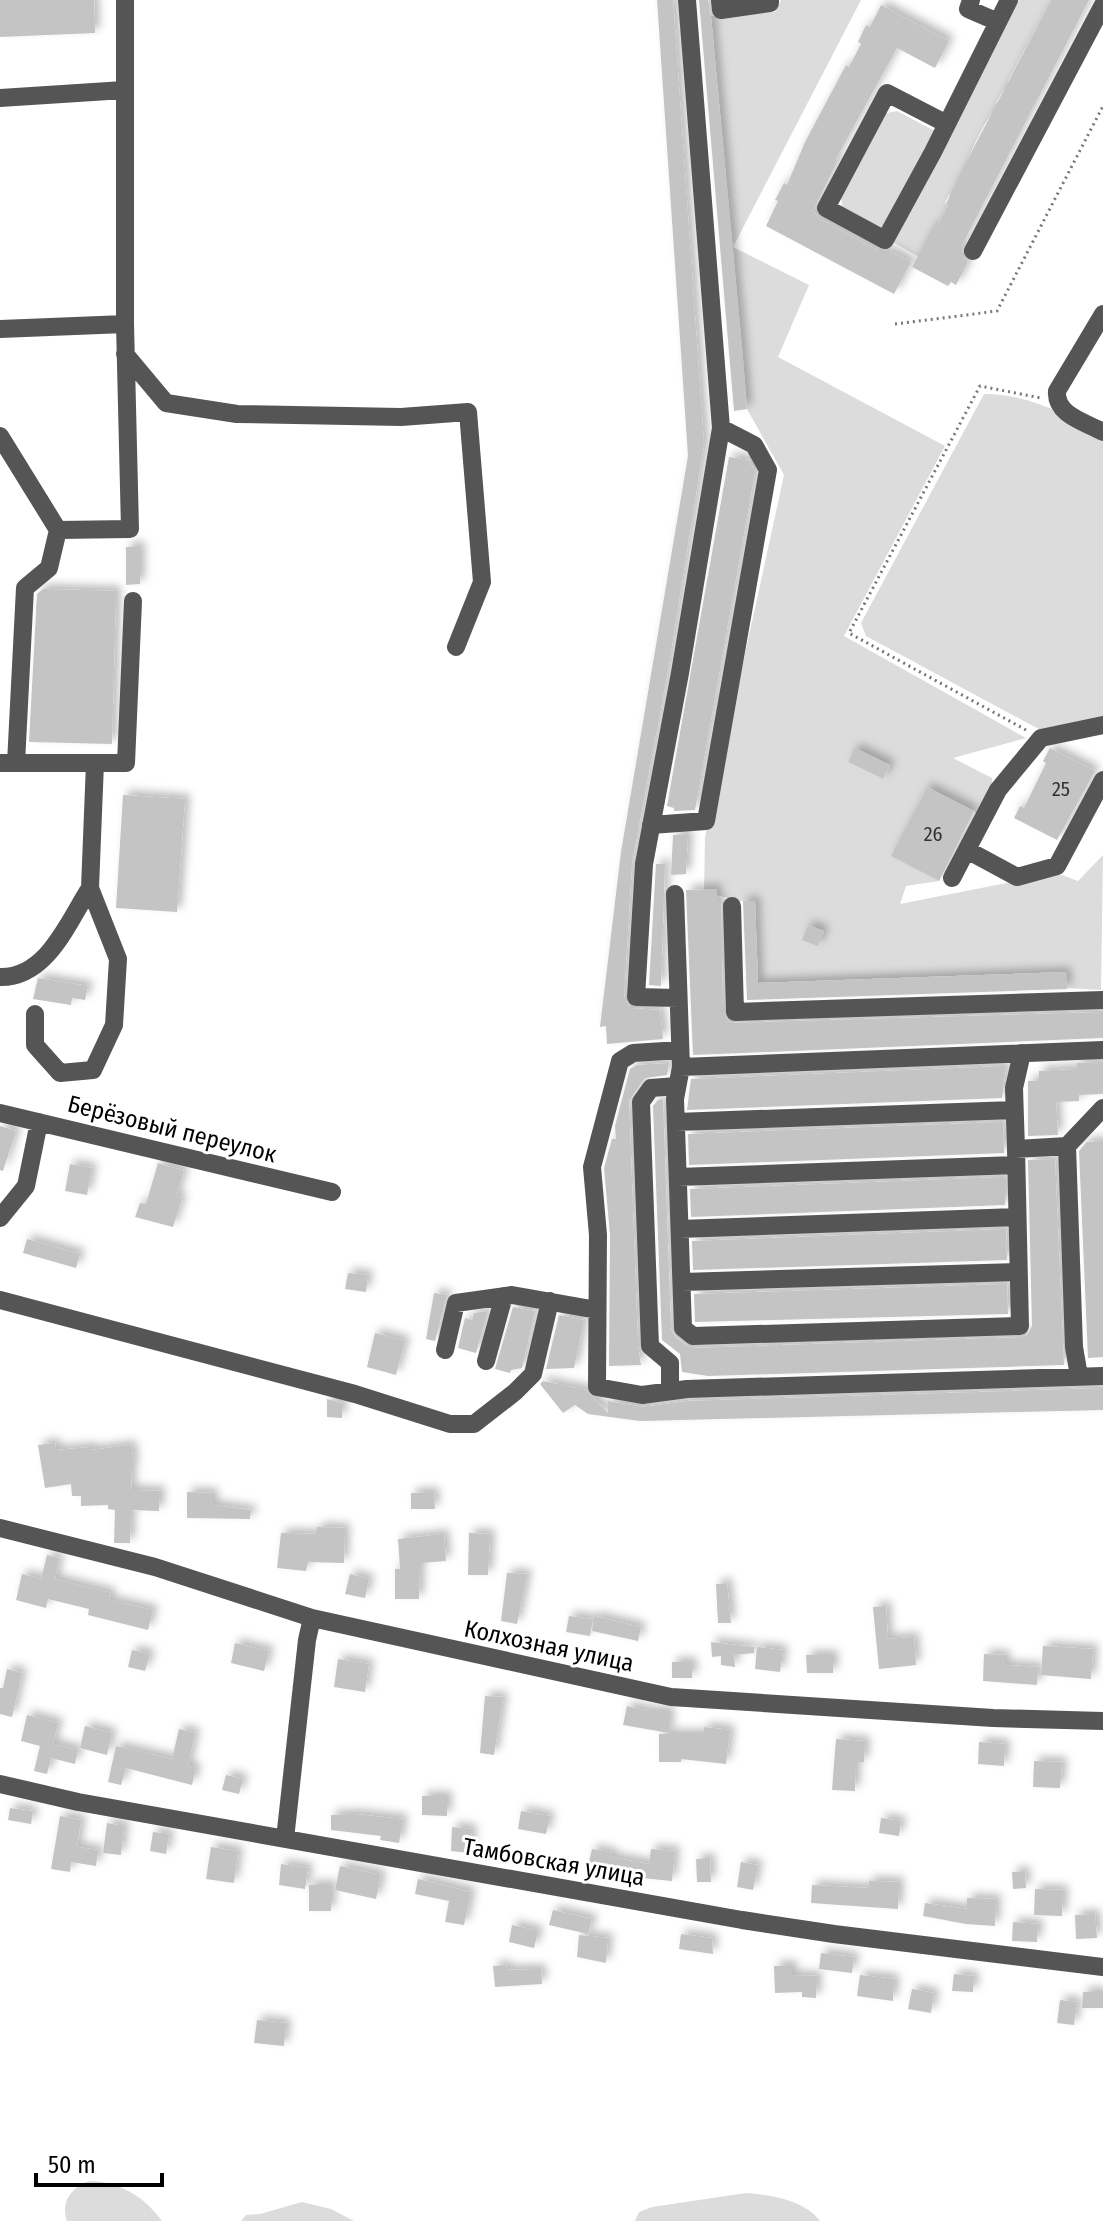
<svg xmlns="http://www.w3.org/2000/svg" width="1103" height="2221" viewBox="0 0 1103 2221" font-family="'Fira Sans Condensed',sans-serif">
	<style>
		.green { fill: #dcdcdc; fill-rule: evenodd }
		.building { fill: #c4c4c4; filter: url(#shadow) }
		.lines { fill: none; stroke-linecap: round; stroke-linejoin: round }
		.path { stroke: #777; stroke-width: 3; stroke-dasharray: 2 4; stroke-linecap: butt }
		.minor { stroke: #555; stroke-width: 18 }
		.labels { text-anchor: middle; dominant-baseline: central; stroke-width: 6; stroke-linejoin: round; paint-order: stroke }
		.number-label { font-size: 20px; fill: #313131 }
		.street-label { font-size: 24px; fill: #000; stroke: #fff }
	</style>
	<defs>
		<filter id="shadow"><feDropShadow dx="5" dy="-5" stdDeviation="4" flood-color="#0004"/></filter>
	</defs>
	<rect width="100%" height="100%" fill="#fff"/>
	<!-- green -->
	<path class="green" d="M781 0H861L733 247 809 285 778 357 945 446 844 636 1026 738 953 758 992 778V788L979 814 927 787 892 856 939 881 906 886 900 904 1047 875H1062L1078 881 1103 855 1101 990 1066 988 1065 972 758 983 755 901H740L704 892 705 837 784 475 747 409 711 16 775 12ZM848 762 889 765 890 766 883 779Z
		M1018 0H1051L1008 81 1007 90 1004 89 996 103 999 105C978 126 965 169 953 196L949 195 945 203 948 205 936 228 933 226 921 258 891 241Z
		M897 111 935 131 883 227 878 229 843 212 840 191 881 114Z
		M984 394C1028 394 1065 414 1103 434V719L1046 733 866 636 861 623Z
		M89 2181C119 2181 145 2197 162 2221H67C60 2202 72 2187 89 2181Z
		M746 2193C771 2195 805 2200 820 2221H635L639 2212 652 2207Z
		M302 2202 331 2209 354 2221H241L246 2215 260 2214Z"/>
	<!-- building -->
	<path class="building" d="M0 0H94L95 33 0 37Z
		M657 0H673L704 444 668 671 632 863 624 997 630 1008 660 1010 663 1039 607 1044 606 1026 600 1027 621 852 688 456Z
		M699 0H708L711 17 742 348 747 409 734 411Z
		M1051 0H1089L962 245 963 257 968 262 956 285 951 282 948 286 912 267 933 226 936 228 948 205 946 204 959 176Z
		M881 5 949 41 935 68 897 48 836 159 838 160 813 211 820 219 879 251H890L911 262 894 294 766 226 778 201 775 200 784 183 787 185 805 142 846 65 849 67 861 44 858 42 866 25 870 27Z
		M729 457 749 460 755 472 695 810 674 811V808L667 806Z
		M140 546V584L126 585V547Z
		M43 589 116 591 112 744 29 742 37 594Z
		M855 748 890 765 883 779 848 762Z
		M1050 748 1095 771 1057 840 1014 818 1020 806 1024 808 1046 763 1043 761Z
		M927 787 974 811 939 881 891 856Z
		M123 795 185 799 177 912 116 908Z
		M688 834 686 874 671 875 673 835Z
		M656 864H665L661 986 649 985Z
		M717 889V902H721L723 1012 730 1023 1103 1012V1038L693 1055 686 890Z
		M743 901H755L758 983 1066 972 1067 989 747 1000Z
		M808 925 824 931 818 946 802 940Z
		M38 978 88 986 85 1000 72 998 71 1005 33 999Z
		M1103 1062V1094L1079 1095V1101L1056 1102 1058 1135 1028 1136V1081H1039V1071L1077 1069V1063Z
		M669 1063 667 1075 645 1078 629 1101 638 1346 641 1365 609 1366 610 1235 604 1168 612 1139H616L615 1126 630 1069 637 1065Z
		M1006 1066 1002 1098 687 1110 691 1079Z
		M663 1099 671 1328 675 1337 686 1345 693 1348 1026 1337 1032 1326 1028 1160 1055 1159 1064 1365 708 1376 682 1372 680 1354 662 1340 653 1106 658 1100Z
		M1003 1122 1004 1153 689 1165 688 1134Z
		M0 1126 16 1131 3 1171 0 1170Z
		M1103 1141V1357L1088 1358 1079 1151 1087 1142Z
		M158 1163 184 1171 176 1197 182 1198 173 1227 135 1217 140 1203 146 1204Z
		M70 1164 92 1168 87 1195 65 1191Z
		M1005 1177V1205L691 1217 690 1189Z
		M1006 1229 1007 1260 693 1270 692 1241Z
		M27 1239 80 1254 76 1268 23 1253Z
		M348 1273 368 1275 366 1292 345 1289Z
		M1007 1284 1008 1314 695 1322 694 1294Z
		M434 1293 447 1295 435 1341 426 1339Z
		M513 1307 535 1311 522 1368 511 1370 510 1373 495 1369Z
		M488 1311 476 1353 458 1348 465 1318 472 1320 474 1313Z
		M559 1315 584 1320 574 1368 546 1369Z
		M375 1333 405 1341 396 1375 367 1367Z
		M543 1381 586 1390 608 1413V1401L643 1407 688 1401 1103 1388V1410L640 1421 588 1414 575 1405 563 1413 540 1384Z
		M327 1399 342 1403V1418L327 1417Z
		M55 1443 56 1450 91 1447V1450L131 1445 134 1465H132L131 1490 160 1491 159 1511 131 1510 130 1543H114L115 1510 108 1509V1505L81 1506V1496H72L71 1484 45 1488 38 1445Z
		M187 1492 213 1493V1505L251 1510 250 1519 187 1518Z
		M434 1492 435 1509H411V1493Z
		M317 1527 345 1528 344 1563 308 1562 306 1571 277 1568 281 1533 317 1534Z
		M469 1533 490 1534 488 1575H468Z
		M444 1534 446 1561 420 1563 419 1599H395V1569H400L398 1539Z
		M47 1555 59 1558 55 1579 111 1593 109 1600 153 1610 148 1630 88 1615 89 1609 48 1599 46 1608 16 1600 22 1574 41 1579Z
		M507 1573 527 1574 517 1624 501 1621Z
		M350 1574 369 1579 365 1598 345 1594Z
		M727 1583 731 1623H718L716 1584Z
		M886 1606 888 1639 914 1637 916 1665 879 1669 873 1607Z
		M569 1616 593 1619 590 1636 566 1632Z
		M594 1616 641 1627 638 1641 592 1631Z
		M711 1642 754 1647V1653L734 1655 735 1667 721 1665V1656L712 1657Z
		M235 1643 269 1651 264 1671 231 1663Z
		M1043 1646 1093 1649 1091 1679 1041 1675Z
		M757 1647 783 1650 780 1672 755 1669Z
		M132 1650 150 1654 145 1671 128 1667Z
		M984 1654 1005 1655V1665L1038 1667 1037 1685 983 1681Z
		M806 1655H833V1673H807Z
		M338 1659 369 1664 365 1692 334 1687Z
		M672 1662H692V1678H672Z
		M7 1669 22 1673 12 1717 0 1714V1688H3Z
		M485 1696 503 1697 494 1755 480 1753Z
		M627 1706 648 1711H669V1733L623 1725Z
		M27 1715 58 1723 53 1744 78 1750 75 1764 51 1758 47 1774 34 1771 40 1746 21 1741Z
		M85 1726 112 1733 107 1755 80 1748Z
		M704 1727 730 1730 726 1764 681 1759V1762H659V1734H703Z
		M179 1729 195 1733 188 1766 196 1768 192 1785 126 1768 121 1785 108 1782 116 1746 172 1759Z
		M836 1739 865 1741 864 1762H856L855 1791 832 1790Z
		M979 1742 1005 1744 1004 1766 978 1764Z
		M1034 1761 1062 1762 1060 1788 1033 1787Z
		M226 1775 243 1779 239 1794 222 1790Z
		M422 1796H447V1816L422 1815Z
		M10 1808 33 1811 31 1824 8 1820Z
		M521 1811 550 1816 546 1834 518 1829Z
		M354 1814 403 1819 399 1843 380 1840 381 1836 331 1830V1815Z
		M60 1816 81 1820 77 1847 98 1850 96 1866 71 1862 70 1872 51 1869Z
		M881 1818 901 1821 899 1836 879 1833Z
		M107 1823 124 1826 121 1855 103 1853Z
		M452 1827 472 1829 470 1853 451 1851Z
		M153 1832 169 1834 166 1854 150 1851Z
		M211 1847 238 1851 234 1883 206 1879Z
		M592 1849 612 1853 611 1857 649 1864 651 1849 675 1851 672 1881 611 1875V1871L588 1866Z
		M710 1858 711 1882H697L696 1859Z
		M741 1862 758 1865 753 1890 737 1887Z
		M281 1864 308 1868 305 1889 279 1885Z
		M340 1866 381 1875 376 1899 335 1890Z
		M1025 1871 1026 1888 1013 1889 1012 1872Z
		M418 1879 471 1892 464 1925 445 1922 449 1901 415 1894Z
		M869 1881 899 1882 898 1909 811 1903 812 1885 868 1888Z
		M309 1885H331V1911H309Z
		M1035 1889 1063 1890 1062 1916 1034 1915Z
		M967 1898 996 1899 995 1926 966 1924 923 1916 925 1903 967 1909Z
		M553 1910 592 1919 588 1934 549 1925Z
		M1095 1914 1097 1938 1076 1939 1075 1915Z
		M1013 1922 1038 1924 1037 1942 1012 1941Z
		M512 1925 538 1931 534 1948 509 1942Z
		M681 1934 712 1938 713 1954 679 1949Z
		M579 1935 608 1938 606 1963 577 1957Z
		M821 1953 854 1957 852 1973 819 1969Z
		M506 1965 507 1970 541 1969 542 1984 495 1987 493 1966Z
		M792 1965V1975L817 1976 816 1998 802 1997V1992L775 1993 774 1966Z
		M954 1974 974 1976 973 1992 952 1991Z
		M860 1975 894 1979 893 2001 857 1996Z
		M912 1989 934 1993 931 2013 908 2009Z
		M1083 1992H1103V2008H1082Z
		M1060 2000 1077 2002 1074 2025 1057 2023Z
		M257 2020 286 2023 284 2046 254 2043Z"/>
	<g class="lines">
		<!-- path -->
		<path class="path" d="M895 324 997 311 1103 106
			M1026 730 849 633 980 386 1041 398"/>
		<!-- minor -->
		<path class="minor" d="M720 0 721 10 770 3V0
			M971 0 968 9 998 22
			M0 98 124 90
			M947 124 887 93 826 208 885 240 933 152 1009 0
			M973 251 1103 5
			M1103 314 1057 391C1055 415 1085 422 1103 432
			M0 329 125 324V0
			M125 354 166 403 237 414 401 417 468 412 482 582 456 647
			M0 436 58 530 130 529 125 324
			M0 763H16L25 588 49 568 58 530
			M16 763H126L133 601
			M651 825 706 821 768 470 754 445 721 428
			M967 850 1017 877 1057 866 1103 780
			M952 878 998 790 1041 738 1103 725
			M675 894 681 1067 675 1099 683 1328 693 1336 1020 1326 1016 1149 1067 1146 1103 1108
			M732 906 735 1012 1103 1000
			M0 977C47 978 68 922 90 888
			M678 998 636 997 644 864 680 673 721 428 687 0
			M35 1014V1045L60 1073 93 1070 114 1025 118 959 90 888 95 763
			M680 1050 633 1053 620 1061 592 1167 598 1235 597 1387 642 1395 687 1389 1103 1376
			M681 1067 1103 1050
			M0 1113 332 1192
			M676 1122 1014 1110
			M1067 1146 1074 1347 1079 1376
			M1016 1149 1014 1088 1022 1053
			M678 1177 1016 1165
			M0 1218 26 1186 39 1122
			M680 1229 1017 1217
			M682 1282 1018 1272
			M0 1300 355 1394 450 1424H474L515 1392 533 1374 550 1301
			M445 1350 456 1303 512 1295 597 1310
			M486 1361 504 1296
			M670 1391V1363L650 1346 641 1102 651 1088 677 1086
			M0 1528 155 1567 312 1618 671 1697 993 1718 1103 1721
			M0 1784 78 1802 742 1920 834 1934 1103 1967
			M285 1839 307 1640 312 1618"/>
	</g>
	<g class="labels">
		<!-- number labels -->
		<g class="number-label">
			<text x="1061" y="789">25</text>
			<text x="933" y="834">26</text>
		</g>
		<!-- street labels -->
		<g class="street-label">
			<text transform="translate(172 1129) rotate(14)">Берёзовый переулок</text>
			<text transform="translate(549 1646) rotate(12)">Колхозная улица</text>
			<text transform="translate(554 1862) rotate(10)">Тамбовская улица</text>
		</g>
	</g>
	<!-- scale -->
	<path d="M36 2173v12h126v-12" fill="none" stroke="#000000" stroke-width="4"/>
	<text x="48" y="2173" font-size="24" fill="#000000" stroke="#ffffff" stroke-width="6" paint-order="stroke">50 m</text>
</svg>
